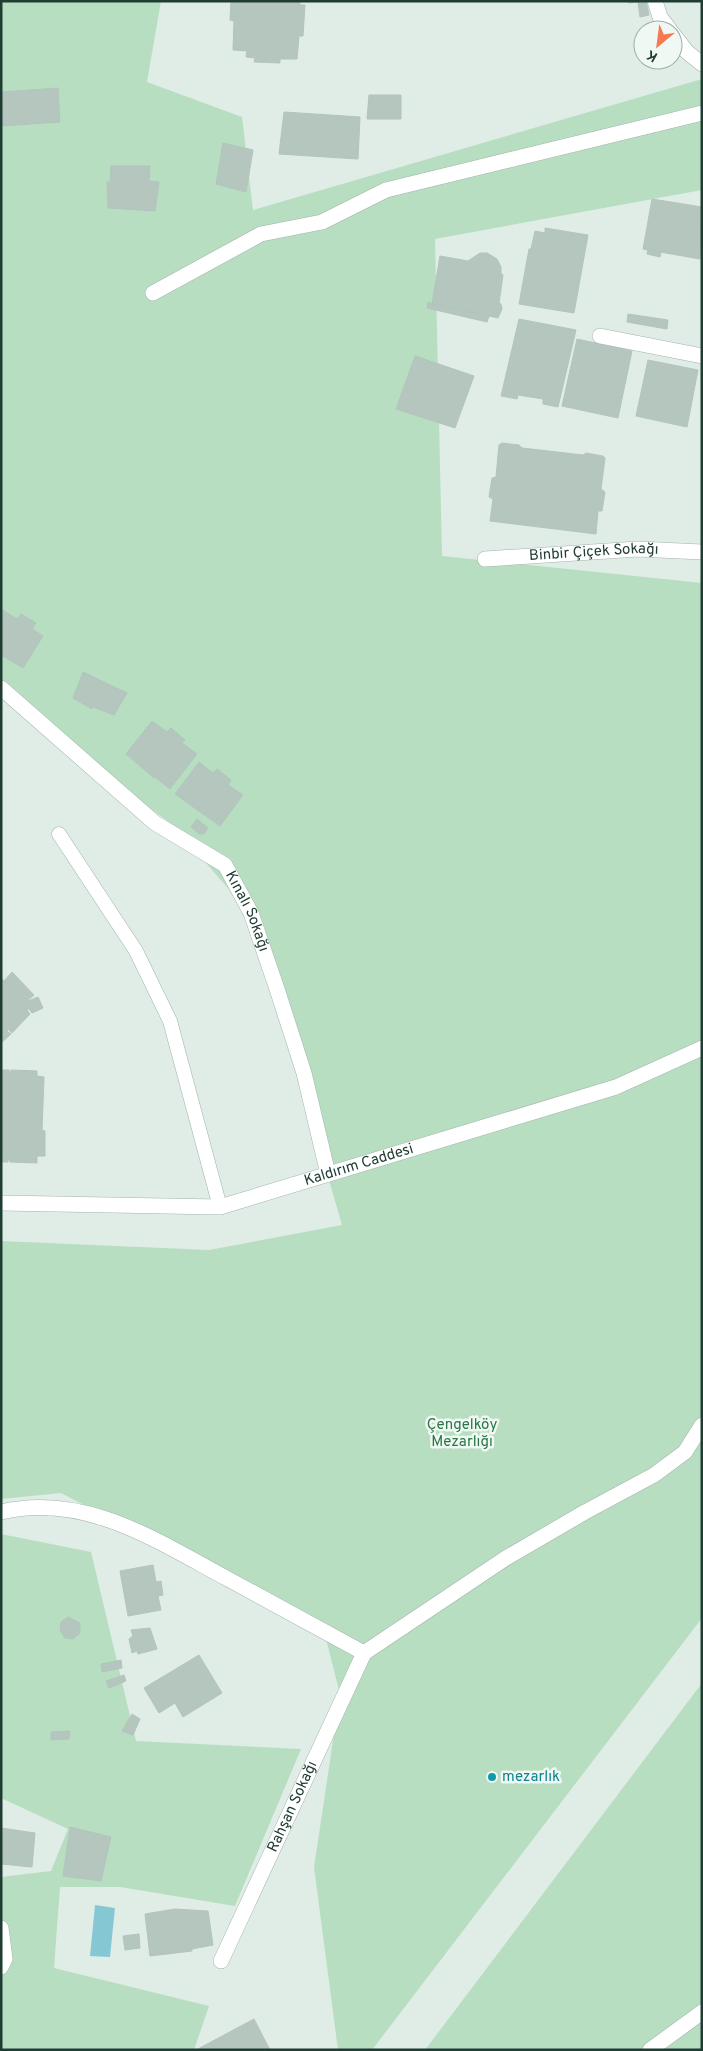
<svg xmlns="http://www.w3.org/2000/svg" width="703" height="2051" viewBox="0 0 703 2051" font-family="Overpass,sans-serif">
	<style>
		.green { fill: #b8dec1 }
		.water { fill: #85c8d3 }
		.building { fill: #b5c6bf; stroke: #b2c5bd }
		.lines { fill: none; stroke-linecap: round; stroke-linejoin: round }
		.service-casing { stroke: #a3b4ad; stroke-width: 15 }
		.minor-casing { stroke: #a3b4ad; stroke-width: 16 }
		.tertiary-casing { stroke: #a3b4ad; stroke-width: 16 }
		.service { stroke: #fff; stroke-width: 14 }
		.minor { stroke: #fff; stroke-width: 15 }
		.tertiary { stroke: #fff; stroke-width: 15 }
		.culture-dot { fill: #0f9aa8; stroke: #f0f8f4; stroke-width: 2 }
		.labels { text-anchor: middle; dominant-baseline: central; stroke-width: 5; stroke-linejoin: round; paint-order: stroke }
		.street-label { font-size: 15px; fill: #203d34; stroke: #f0f8f4 }
		.park-label { font-size: 15px; fill: #297545; stroke: #f0f8f4 }
		.culture-label { font-size: 15px; fill: #0d838f; stroke: #f0f8f4; text-anchor: start }
	</style>
	<rect width="100%" height="100%" fill="#e0ece6"/>
	<!-- green -->
	<path class="green" d="M1 1H161L147 82 242 117 253 210 702 79V190L435 239 442 556 702 583V1618L372 2050H338L314 1867 340 1694 324 1631 61 1493 1 1499V1241L209 1250 342 1225 253 917 173 825 11 707 1 689Z
		M1 1534 91 1552 136 1741 301 1749 235 1906 120 1887H60L54 1968 209 2006 194 2050H1V1877L51 1871 68 1829 1 1798Z
		M702 1683V2050H425Z"/>
	<!-- water -->
	<path class="water" d="M95 1905 115 1908 110 1957 90 1956Z"/>
	<!-- building -->
	<path class="building" d="M231 1H300V5H305L303 36H299L297 59H280V63L254 62 255 58 246 57 247 51 233 50 234 21 230 20Z
		M628 1H646L649 15 640 17 638 2 629 3Z
		M58 88 60 122 2 126 1 92Z
		M369 95H401V119H367Z
		M284 112 360 117 358 159 279 154Z
		M223 143 253 150 246 192 216 184Z
		M111 166H150L149 181 159 182 155 211 108 208 107 182H110Z
		M652 199 702 207 700 259 643 249Z
		M545 228 588 235 574 313 519 304 529 249H531L535 231 545 233Z
		M648 249 661 252 660 257 647 254Z
		M480 253H487L497 259 501 267V274L503 275 499 303 501 304 502 309 498 318 432 304 440 256 468 261Z
		M428 302 432 304 489 316 487 322 427 308Z
		M628 314 668 320 667 329 627 322Z
		M519 319 576 330 558 407 543 404V399L518 395 517 399 501 396Z
		M577 339 632 351 618 418 562 406Z
		M415 356 474 376 455 428 396 409Z
		M648 360 698 370 687 427 636 416Z
		M502 443 519 445 522 448 583 455 586 453 603 456 605 458 601 489 605 492 602 511H598L596 534 490 521 493 499 489 497 492 478 496 477 499 445Z
		M1 609 17 619 21 614 36 623 32 629 43 636 23 668 1 655Z
		M83 672 127 693 114 715 93 707 92 709 73 698Z
		M152 721 167 732 171 728 185 740 182 743 197 754 170 789 155 777 154 778 126 754Z
		M199 762 213 773 217 769 231 780 228 785 243 795 220 826 175 794Z
		M197 819 208 828 204 834H199L191 827Z
		M12 972 34 995 27 1001 14 987 12 988 4 981Z
		M1 978 12 988 14 987 32 1006 27 1010 30 1014 12 1033 8 1029 7 1031 11 1034 1 1043Z
		M38 997 43 1008 32 1013 29 1009 32 1006 28 1001Z
		M1 1070H9L11 1076V1070L37 1071V1076L44 1077 42 1130 45 1131V1156H37V1163L10 1162 8 1157V1162H1Z
		M153 1565 156 1582 161 1581 163 1595 158 1596 161 1610 128 1616 120 1571Z
		M68 1617 80 1623V1633L73 1639 65 1638 60 1630 61 1622Z
		M150 1628 157 1649 138 1654 137 1651 132 1653 129 1639 133 1636 131 1630Z
		M199 1655 222 1693 183 1717 175 1703 159 1713 144 1688Z
		M121 1660 122 1668 102 1672 101 1664Z
		M124 1675 126 1681 109 1688 106 1681Z
		M132 1714 140 1719 133 1735 122 1731Z
		M70 1731 69 1739 51 1740V1732Z
		M70 1827 111 1837 101 1881 63 1876Z
		M1 1828 35 1833 32 1867 1 1864Z
		M175 1909 208 1911 213 1945 192 1949V1951L150 1956 145 1914Z
		M139 1934 140 1948 125 1950 123 1936Z
		M254 2019 270 2050H196Z"/>
	<g class="lines">
		<defs>
			<path id="service" d="M59 834 136 951 170 1021 220 1207"/>
			<g id="minor">
				<path d="M655 1 660 17 670 30"/>
				<path d="M673 34 687 52 702 64"/>
				<path d="M153 293 261 234 322 222 386 190 702 113"/>
				<path d="M600 336 702 356"/>
				<path id="s1" d="M485 559 638 549 702 552"/>
				<path id="s2" d="M1 688 155 823 225 865 251 913 277 989 304 1073 328 1174"/>
				<path d="M1 1512C85 1492 157 1541 228 1579 273 1603 318 1628 364 1653L506 1558 585 1512 654 1475 685 1452 702 1425"/>
				<path d="M1 1928 5 1959 1 1967"/>
				<path id="s3" d="M221 1961 364 1653"/>
				<path d="M650 2050 702 2012"/>
			</g>
			<g id="tertiary">
				<path id="s4" d="M1 1203 220 1207 616 1087 702 1048"/>
			</g>
		</defs>
		<!-- service casing -->
		<use href="#service" class="service-casing"/>
		<!-- minor casing -->
		<use href="#minor" class="minor-casing"/>
		<!-- tertiary casing -->
		<use href="#tertiary" class="tertiary-casing"/>
		<!-- service -->
		<use href="#service" class="service"/>
		<!-- minor -->
		<use href="#minor" class="minor"/>
		<!-- tertiary -->
		<use href="#tertiary" class="tertiary"/>
	</g>
	<!-- markers -->
	<circle class="culture-dot" cx="492" cy="1777" r="5"/>
	<g class="labels">
		<!-- street labels -->
		<g class="street-label">
			<text stroke="none"><textPath href="#s1" startOffset="109">Binbir Çiçek Sokağı</textPath></text>
			<text stroke="none"><textPath href="#s2" startOffset="338">Kınalı Sokağı</textPath></text>
			<text stroke="none"><textPath href="#s4" startOffset="364">Kaldırım Caddesi</textPath></text>
			<text stroke="none"><textPath href="#s3" startOffset="170">Rahşan Sokağı</textPath></text>
		</g>
		<!-- park labels -->
		<g class="park-label">
			<text x="462" y="1425">Çengelköy<tspan x="462" dy="17">Mezarlığı</tspan></text>
		</g>
		<!-- culture labels -->
		<g class="culture-label">
			<text x="502" y="1777">mezarlık</text>
		</g>
	</g>
	<!-- border -->
	<rect width="703" height="2051" fill="none" stroke="#203d34" stroke-width="5"/>
	<!-- north arrow -->
	<g transform="translate(658 45) rotate(209)"><circle r="24" fill="#f0f8f4" stroke="#9dada7"/>
	<path d="M0-4L9 19L0 12L-9 19Z" fill="#f77852"/>
	<text y="-8" font-size="14" font-weight="bold" text-anchor="middle" fill="#203d34">K</text>
	</g>
</svg>
